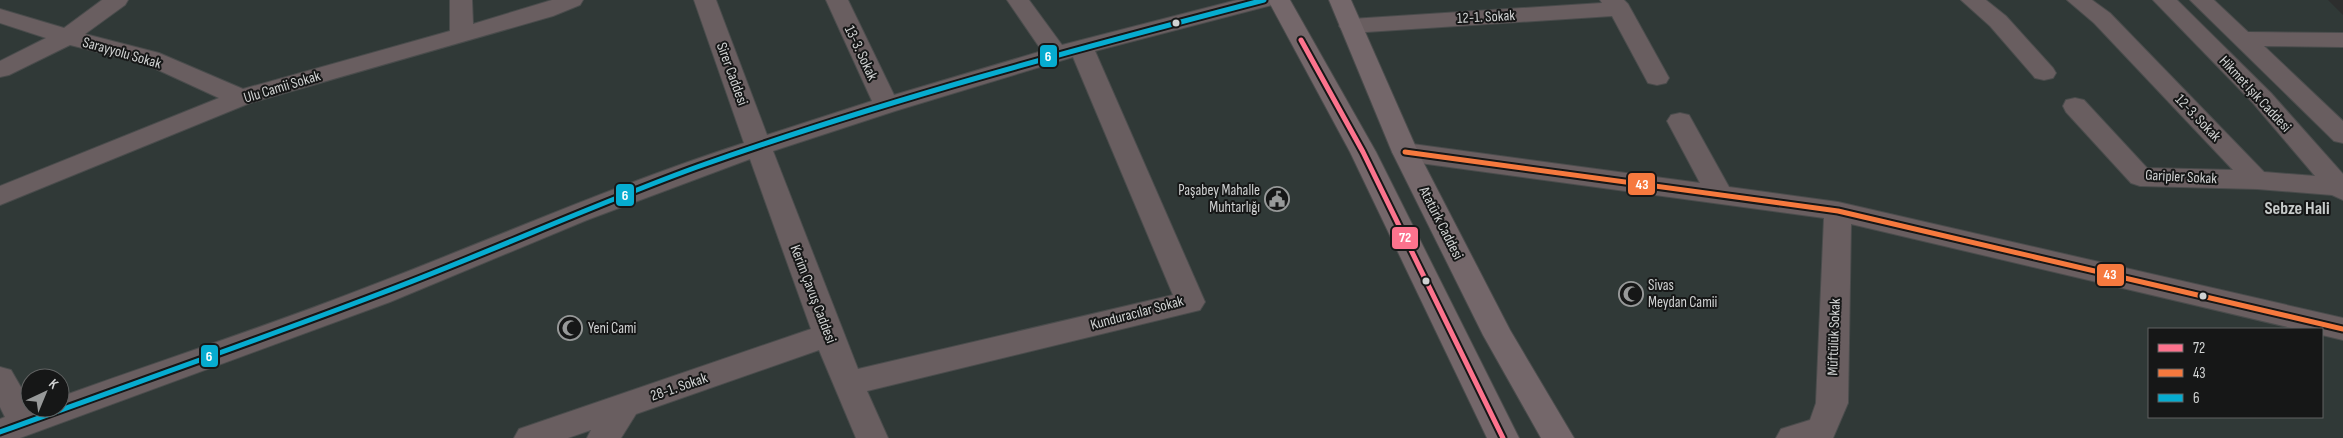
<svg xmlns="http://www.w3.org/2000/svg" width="2343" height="438" viewBox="0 0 2343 438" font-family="'Sofia Sans Condensed',sans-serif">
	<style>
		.built { fill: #303937; fill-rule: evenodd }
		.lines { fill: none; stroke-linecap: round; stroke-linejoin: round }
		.minor-casing { stroke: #4a4c4c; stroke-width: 2 }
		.major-casing { stroke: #4a4c4c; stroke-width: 2 }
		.minor { fill: #695e60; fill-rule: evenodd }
		.major { fill: #74676a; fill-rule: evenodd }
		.bus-1-casing { stroke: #161717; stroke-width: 9 }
		.bus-2-casing { stroke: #161717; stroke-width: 9 }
		.bus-3-casing { stroke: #161717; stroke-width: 9 }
		.bus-1 { stroke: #fc738d; stroke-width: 5 }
		.bus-2 { stroke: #f6793e; stroke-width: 5 }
		.bus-3 { stroke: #06acd0; stroke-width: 5 }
		.bus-dot { fill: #d0d2d2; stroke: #161717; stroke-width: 2 }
		.labels { text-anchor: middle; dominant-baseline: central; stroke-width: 4; stroke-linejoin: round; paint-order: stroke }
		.street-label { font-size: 15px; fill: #d0d2d2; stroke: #161717 }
		.poi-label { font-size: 15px; fill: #d0d2d2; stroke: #161717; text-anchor: start }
		.quarter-label { font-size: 18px; font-weight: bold; fill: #c8cccb; stroke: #161717 }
		.line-badge { stroke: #161717; stroke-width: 2 }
		.badge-label { font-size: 14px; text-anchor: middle; font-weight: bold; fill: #fff }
	</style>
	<rect width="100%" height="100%" fill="#2d2e2e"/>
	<!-- built -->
	<path class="built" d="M0 0H2328L2343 15V438H0ZM2149 329H2322V417H2149ZM30 378H60V408H30Z"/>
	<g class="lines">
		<defs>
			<path id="minor" d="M102 0H128L125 5 85 34 159 53 243 89 450 31V0H472L473 24 552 0H583L580 5 553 16 250 103 0 205V186L219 98 143 63 70 45 9 75 0 77V61L46 38 0 23V9L64 28Z
				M694 0H716L767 135 872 101 826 0H848L894 95 1042 51 1007 0H1029L1062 45 1237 0H1275L1272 5 1095 51 1205 302 1200 310 867 391 888 438H856L819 350 636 414 621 438H587L591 430 568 438H514L519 429 811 329 750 159 587 220 390 302 20 438H0V419L5 417 0 407V367L11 370 30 403V408H60V397C163 360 268 326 370 286 495 238 617 184 744 143ZM1073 57 1173 295 858 369 773 151 895 111Z
				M1600 0H1624L1628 4 1669 78 1666 83 1657 85 1648 83 1612 16 1351 33 1343 31 1339 26 1343 21 1351 19 1602 3Z
				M1961 0H1986L2006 16 2053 68 2056 73 2053 78 2044 80 2035 78 1990 26Z
				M2067 0H2092L2110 13 2264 172 2315 176 2253 103 2153 0H2177L2271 93 2343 174V200L2332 195 2257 189 2140 186 2131 183 2066 112 2063 106 2066 100 2075 98 2084 100 2147 168 2233 170 2094 23Z
				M2190 0H2214L2248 32 2343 33V47L2264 46 2343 121V143L2334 141Z
				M1680 113 1689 115 1729 187 1838 202 2343 318V340L2322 335V329H2296L1851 224 1848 403 1833 438H1776L1781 429 1810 420 1816 403 1824 218 1405 161 1396 158 1392 152 1396 146 1405 143 1700 183 1667 121 1671 115Z"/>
			<path id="major" d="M1268 0H1290L1376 152 1519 438H1487L1350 152Z
				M1329 0H1351L1418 152 1510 330 1574 438H1541L1483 335 1392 152Z"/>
		</defs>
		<!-- minor casing -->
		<use href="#minor" class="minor-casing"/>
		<!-- major casing -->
		<use href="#major" class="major-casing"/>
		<!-- minor -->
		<use href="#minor" class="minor"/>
		<!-- major -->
		<use href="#major" class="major"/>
		<defs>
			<path id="bus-1" d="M1301 40 1363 152 1503 438"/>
			<path id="bus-2" d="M1405 152 1838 211 2343 329"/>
			<path id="bus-3" d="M0 432C126 386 253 342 379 294 486 254 590 206 697 167 883 101 1073 50 1264 0"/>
		</defs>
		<!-- bus-1 casing -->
		<use href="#bus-1" class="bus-1-casing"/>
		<!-- bus-2 casing -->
		<use href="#bus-2" class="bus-2-casing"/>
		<!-- bus-3 casing -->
		<use href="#bus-3" class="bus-3-casing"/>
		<!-- bus-1 -->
		<use href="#bus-1" class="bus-1"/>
		<!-- bus-2 -->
		<use href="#bus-2" class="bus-2"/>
		<!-- bus-3 -->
		<use href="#bus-3" class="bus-3"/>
	</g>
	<!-- icons -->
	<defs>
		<symbol id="civic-ring" viewBox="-11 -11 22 22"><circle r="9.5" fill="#161717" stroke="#979999" stroke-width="1.5"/><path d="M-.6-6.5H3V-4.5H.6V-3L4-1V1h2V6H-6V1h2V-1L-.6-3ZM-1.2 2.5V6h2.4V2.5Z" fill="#979999"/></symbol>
		<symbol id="mosque-ring" viewBox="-11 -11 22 22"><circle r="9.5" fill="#161717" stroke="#979999" stroke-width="1.5"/><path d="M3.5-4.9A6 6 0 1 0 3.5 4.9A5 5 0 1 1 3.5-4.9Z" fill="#979999"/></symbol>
	</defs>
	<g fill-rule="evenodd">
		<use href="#civic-ring" x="1263" y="185" width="28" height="28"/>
		<use href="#mosque-ring" x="1617" y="280" width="28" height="28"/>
		<use href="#mosque-ring" x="556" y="314" width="28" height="28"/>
	</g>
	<!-- markers -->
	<g class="bus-dot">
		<circle cx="1176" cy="23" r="4.5"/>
		<circle cx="1426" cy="281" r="4.5"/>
		<circle cx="2203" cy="296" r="4.5"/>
	</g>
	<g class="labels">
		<!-- street labels -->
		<g class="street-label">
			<text transform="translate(1486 17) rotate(-3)">12-1. Sokak</text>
			<text transform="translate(122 53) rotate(16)">Sarayyolu Sokak</text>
			<text transform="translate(861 53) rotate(65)">13-3. Sokak</text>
			<text transform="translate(732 74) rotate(70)">Sirer Caddesi</text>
			<text transform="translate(282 87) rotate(-17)">Ulu Camii Sokak</text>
			<text transform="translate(2255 94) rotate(47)">Hikmet Işık Caddesi</text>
			<text transform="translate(2198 118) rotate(46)">12-3. Sokak</text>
			<text transform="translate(2181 177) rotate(3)">Garipler Sokak</text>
			<text transform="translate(1441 223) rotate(63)">Atatürk Caddesi</text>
			<text transform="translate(813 294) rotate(69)">Kerim Çavuş Caddesi</text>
			<text transform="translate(1137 313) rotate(-15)">Kunduracılar Sokak</text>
			<text transform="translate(1834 337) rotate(-88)">Müftülük Sokak</text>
			<text transform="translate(679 387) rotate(-19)">28-1. Sokak</text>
		</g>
		<!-- poi labels -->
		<g class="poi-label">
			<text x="1260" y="190" text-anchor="end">Paşabey Mahalle<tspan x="1260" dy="17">Muhtarlığı</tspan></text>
			<text x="1648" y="285">Sivas<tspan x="1648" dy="17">Meydan Camii</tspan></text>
			<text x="588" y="328">Yeni Cami</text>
		</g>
		<!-- quarter labels -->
		<g class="quarter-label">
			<text x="2297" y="208">Sebze Hali</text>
		</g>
	</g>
	<g class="line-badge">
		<rect x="1039" y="44" width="19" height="24" rx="5" fill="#06acd0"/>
		<rect x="1627" y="172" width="29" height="24" rx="5" fill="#f6793e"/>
		<rect x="615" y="183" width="20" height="24" rx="5" fill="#06acd0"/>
		<rect x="1391" y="226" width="28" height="24" rx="5" fill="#fc738d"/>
		<rect x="2096" y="263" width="29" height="24" rx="5" fill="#f6793e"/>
		<rect x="200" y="344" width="19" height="24" rx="5" fill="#06acd0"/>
	</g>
	<g class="badge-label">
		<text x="1048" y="61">6</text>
		<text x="1642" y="189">43</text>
		<text x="625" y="200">6</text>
		<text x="1405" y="242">72</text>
		<text x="2110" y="279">43</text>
		<text x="209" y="361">6</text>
	</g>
	<!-- legend -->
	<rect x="2148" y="328" width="175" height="90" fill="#161717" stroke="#606262"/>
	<rect x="2158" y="344" width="25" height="8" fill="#fc738d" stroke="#606262"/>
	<text x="2193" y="353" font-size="15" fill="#d0d2d2">72</text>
	<rect x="2158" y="369" width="25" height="8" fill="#f6793e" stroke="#606262"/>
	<text x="2193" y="378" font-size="15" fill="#d0d2d2">43</text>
	<rect x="2158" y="394" width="25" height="8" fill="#06acd0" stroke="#606262"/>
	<text x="2193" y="403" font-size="15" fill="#d0d2d2">6</text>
	<!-- north arrow -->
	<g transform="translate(45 393) rotate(44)"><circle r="24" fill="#161717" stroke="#606262"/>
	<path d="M0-4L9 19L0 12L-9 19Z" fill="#979999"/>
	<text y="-8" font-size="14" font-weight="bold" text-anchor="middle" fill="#d0d2d2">K</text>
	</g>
</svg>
